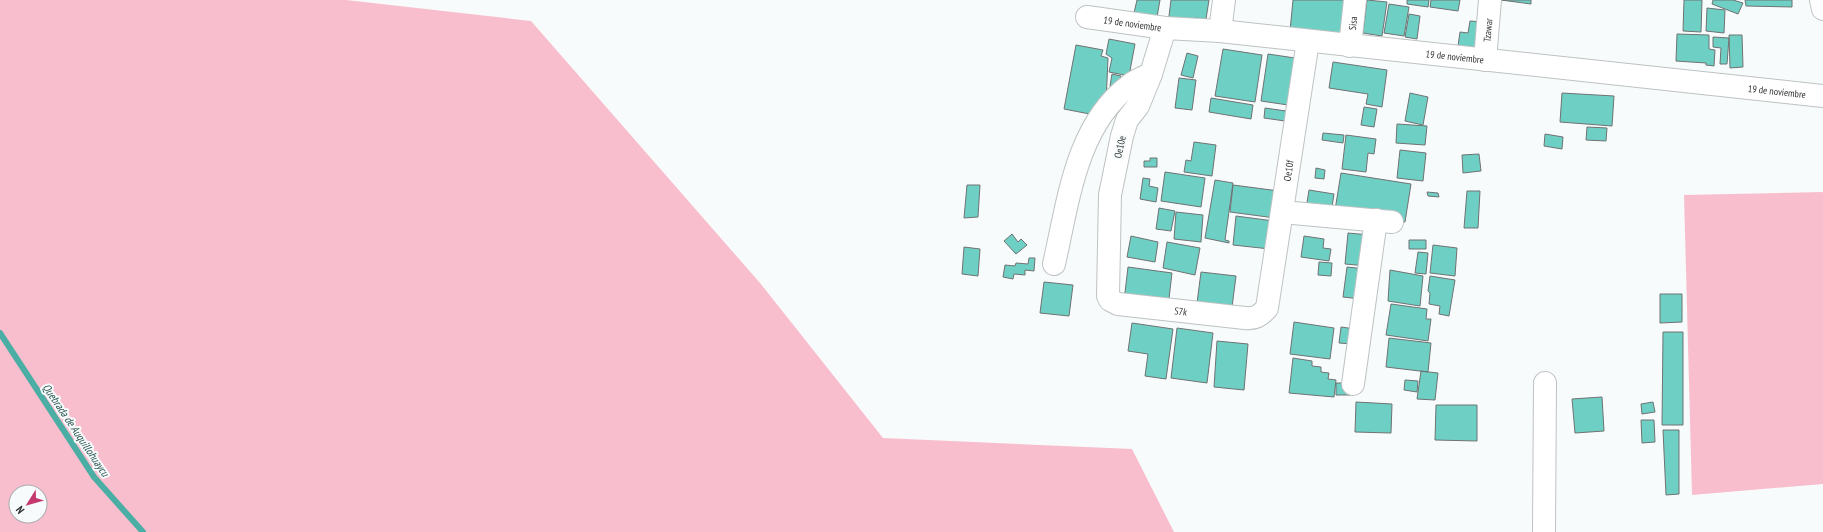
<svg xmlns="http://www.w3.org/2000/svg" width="1823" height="532" viewBox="0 0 1823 532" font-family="'PT Sans Narrow',sans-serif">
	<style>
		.green { fill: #f9becd; fill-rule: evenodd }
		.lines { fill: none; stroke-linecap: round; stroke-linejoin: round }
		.stream { stroke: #4aaea4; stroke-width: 6 }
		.building { fill: #6ed0c5; stroke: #6f7272 }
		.street-casing { stroke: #bec2c2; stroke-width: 24 }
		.street { stroke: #fff; stroke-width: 22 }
		.labels { text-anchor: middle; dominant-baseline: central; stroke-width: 4; stroke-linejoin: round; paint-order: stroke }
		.street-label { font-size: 10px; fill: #303232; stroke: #f7fbfb }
		.water-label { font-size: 11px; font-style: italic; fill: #295550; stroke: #f7fbfb }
	</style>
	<rect width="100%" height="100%" fill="#f7fbfb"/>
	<!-- green -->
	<path class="green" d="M0 0H346L531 21 760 283 883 438 1132 449 1174 532H0ZM16 492H40V516H16Z
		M1823 192V484L1692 495 1684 195Z"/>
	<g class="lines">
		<!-- stream -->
		<path class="stream" d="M0 333 94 477 143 532"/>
	</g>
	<!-- building -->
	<path class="building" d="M1137 0H1160L1157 17 1134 13Z
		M1171 0H1209L1206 19 1194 18 1193 27 1168 24Z
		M1293 0H1345L1346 36 1290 31Z
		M1367 0 1387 2 1382 36 1363 33Z
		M1407 0H1429L1428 7 1407 4Z
		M1431 0H1460L1458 11 1430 7Z
		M1501 0H1531V4Z
		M1684 0H1702L1701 32 1683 31Z
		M1713 0H1733L1743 3 1738 14 1712 4Z
		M1745 0H1792V7L1746 6Z
		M1389 4 1409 7 1404 36 1384 33Z
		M1707 8 1725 10 1724 33 1706 31Z
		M1409 14 1420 16 1417 39 1405 37Z
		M1470 21 1483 22 1480 49 1458 46 1460 32 1468 33Z
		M1677 34 1709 35V49L1715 50 1714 66 1706 65V63L1676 61Z
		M1729 35H1742L1743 67 1730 68Z
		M1713 37 1729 38 1727 64H1720L1721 48 1713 47Z
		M1109 39 1135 44 1129 76 1109 72 1112 58 1106 54Z
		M1076 45 1103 50 1101 56 1108 58 1106 103 1098 101 1095 115 1064 109Z
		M1223 49 1262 55 1255 102 1215 96Z
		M1187 53 1198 56 1193 78 1181 75Z
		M1268 54 1295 58 1288 105 1261 101Z
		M1333 62 1387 70 1382 107 1366 104 1368 94 1329 88Z
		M1112 74 1121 76 1118 88 1110 86Z
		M1179 78 1196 80 1192 110 1175 108Z
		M1410 93 1428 97 1423 125 1405 121Z
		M1562 93 1614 96 1612 126 1560 122Z
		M1211 98 1253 105 1251 119 1209 112Z
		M1364 107 1377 109 1374 127 1361 125Z
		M1265 108 1286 111 1285 121 1264 118Z
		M1397 124 1427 126 1425 145 1396 143Z
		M1587 127 1607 128 1606 141 1586 140Z
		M1323 133 1344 135 1343 143 1322 140Z
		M1545 134 1563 137 1562 149 1544 146Z
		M1346 135 1376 139 1374 154 1368 153 1366 172 1342 169Z
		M1194 142 1216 145 1212 176 1184 172 1186 160 1191 161Z
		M1400 150 1426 153 1423 181 1397 178Z
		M1479 154 1481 171 1463 173 1462 155Z
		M1150 158H1157V167H1144V161H1150Z
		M1316 168 1325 170 1324 179 1315 178Z
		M1165 172 1205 178 1201 207 1161 201Z
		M1341 173 1411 184 1405 222 1335 210Z
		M1143 178 1150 179 1149 186 1158 188 1156 202 1140 199Z
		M1215 180 1233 183 1225 240 1229 241V243L1205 238Z
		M967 185H980L978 217 964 218Z
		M1233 185 1279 191 1275 218 1230 212Z
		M1309 190 1334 194 1332 207 1306 209Z
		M1467 191H1480L1478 228H1464Z
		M1427 192 1438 193 1439 197 1428 196Z
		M1159 208 1175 211 1171 231 1156 229Z
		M1176 212 1203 215 1201 242 1174 239Z
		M1236 216 1274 221 1270 249 1233 245Z
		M1348 233 1370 235 1368 266 1345 264Z
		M1012 234 1018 242 1021 239 1027 245 1016 254 1004 241Z
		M1131 236 1158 242 1155 262 1127 257Z
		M1304 236 1324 239 1323 248 1331 249 1329 261 1301 257Z
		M1409 240H1426V249H1409Z
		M1167 242 1200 248 1195 275 1163 268Z
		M1433 245 1457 248 1455 276 1430 273Z
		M964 247 980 249 978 276 962 274Z
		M1418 252 1428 253 1426 274 1415 273Z
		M1029 258H1035L1034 271 1025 270V275L1014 274 1013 279 1003 277 1005 265 1015 266 1016 263 1028 264Z
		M1319 262 1332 263 1331 276 1318 275Z
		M1128 267 1172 273 1168 307 1124 301Z
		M1347 267 1365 269 1361 299 1343 297Z
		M1390 270 1423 276 1420 306 1388 301Z
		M1201 272 1236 276 1232 307 1197 303Z
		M1430 276 1455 280 1449 316 1439 314 1440 306 1429 304 1430 293 1428 291Z
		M1044 282 1073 285 1069 316 1040 313Z
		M1660 294H1682V322L1660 323Z
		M1391 304 1427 309 1426 319H1431L1428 341 1386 335Z
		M1294 322 1334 328 1330 359 1290 354Z
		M1132 323 1173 329 1166 379 1145 376 1148 354 1128 351Z
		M1341 327 1355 329 1353 344 1339 343Z
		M1177 328 1213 333 1207 383 1171 378Z
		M1663 332H1683V425H1662Z
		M1389 338 1431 343 1428 372 1386 367Z
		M1217 341 1248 344 1244 390 1214 387Z
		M1293 358 1312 361V366L1321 367V372L1329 373 1328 379 1336 380 1334 397 1289 393Z
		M1421 371 1438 373 1435 400 1417 399Z
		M1405 380 1418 381 1417 392 1404 390Z
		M1336 383H1350V395H1336Z
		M1602 397 1604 431 1575 433 1572 399Z
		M1356 402 1392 404 1391 433 1355 432Z
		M1653 402 1655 412 1642 414 1641 404Z
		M1436 405H1477V441L1435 440Z
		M1641 420H1654L1655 442 1642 443Z
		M1663 430H1679V494L1666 495Z"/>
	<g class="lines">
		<defs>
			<g id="street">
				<path d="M1821 0 1823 9"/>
				<path id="s1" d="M1087 17 1165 28 1220 31 1823 96"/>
				<path id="s2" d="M1165 28 1151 74 1138 106 1127 120 1122 136 1110 195 1108 296 1110 300 1118 304 1245 318C1255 319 1260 316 1267 308L1308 41"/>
				<path d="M1220 31 1224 0"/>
				<path id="s3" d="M1350 46 1355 0"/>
				<path id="s4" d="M1485 60 1490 0"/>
				<path d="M1282 212 1392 222"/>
				<path d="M1054 264C1068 203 1076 125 1130 85 1136 80 1144 77 1151 74"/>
				<path d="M1353 384 1376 220"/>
				<path d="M1544 532 1545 383"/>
			</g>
		</defs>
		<!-- street casing -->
		<use href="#street" class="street-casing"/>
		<!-- street -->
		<use href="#street" class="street"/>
	</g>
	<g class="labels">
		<!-- street labels -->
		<g class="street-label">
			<text stroke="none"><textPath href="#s3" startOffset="23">Sisa</textPath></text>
			<text stroke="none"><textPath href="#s1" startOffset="46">19 de noviembre</textPath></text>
			<text stroke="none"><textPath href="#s4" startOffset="30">Tzawar</textPath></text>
			<text stroke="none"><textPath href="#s1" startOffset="370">19 de noviembre</textPath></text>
			<text stroke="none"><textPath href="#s1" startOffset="694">19 de noviembre</textPath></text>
			<text transform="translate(1120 147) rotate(-78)">Oe10e</text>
			<text stroke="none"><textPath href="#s2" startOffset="584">Oe10f</textPath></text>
			<text stroke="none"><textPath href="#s2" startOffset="355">S7k</textPath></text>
		</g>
		<!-- water labels -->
		<g class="water-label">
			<text transform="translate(76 430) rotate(56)">Quebrada de Auquillohuaycu</text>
		</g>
	</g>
	<!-- north arrow -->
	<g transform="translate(28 504) rotate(233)"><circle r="19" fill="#f7fbfb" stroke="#a7abab"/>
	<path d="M0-3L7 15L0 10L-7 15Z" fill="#c4386d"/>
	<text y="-6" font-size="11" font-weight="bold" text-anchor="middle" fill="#303232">N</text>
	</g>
</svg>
